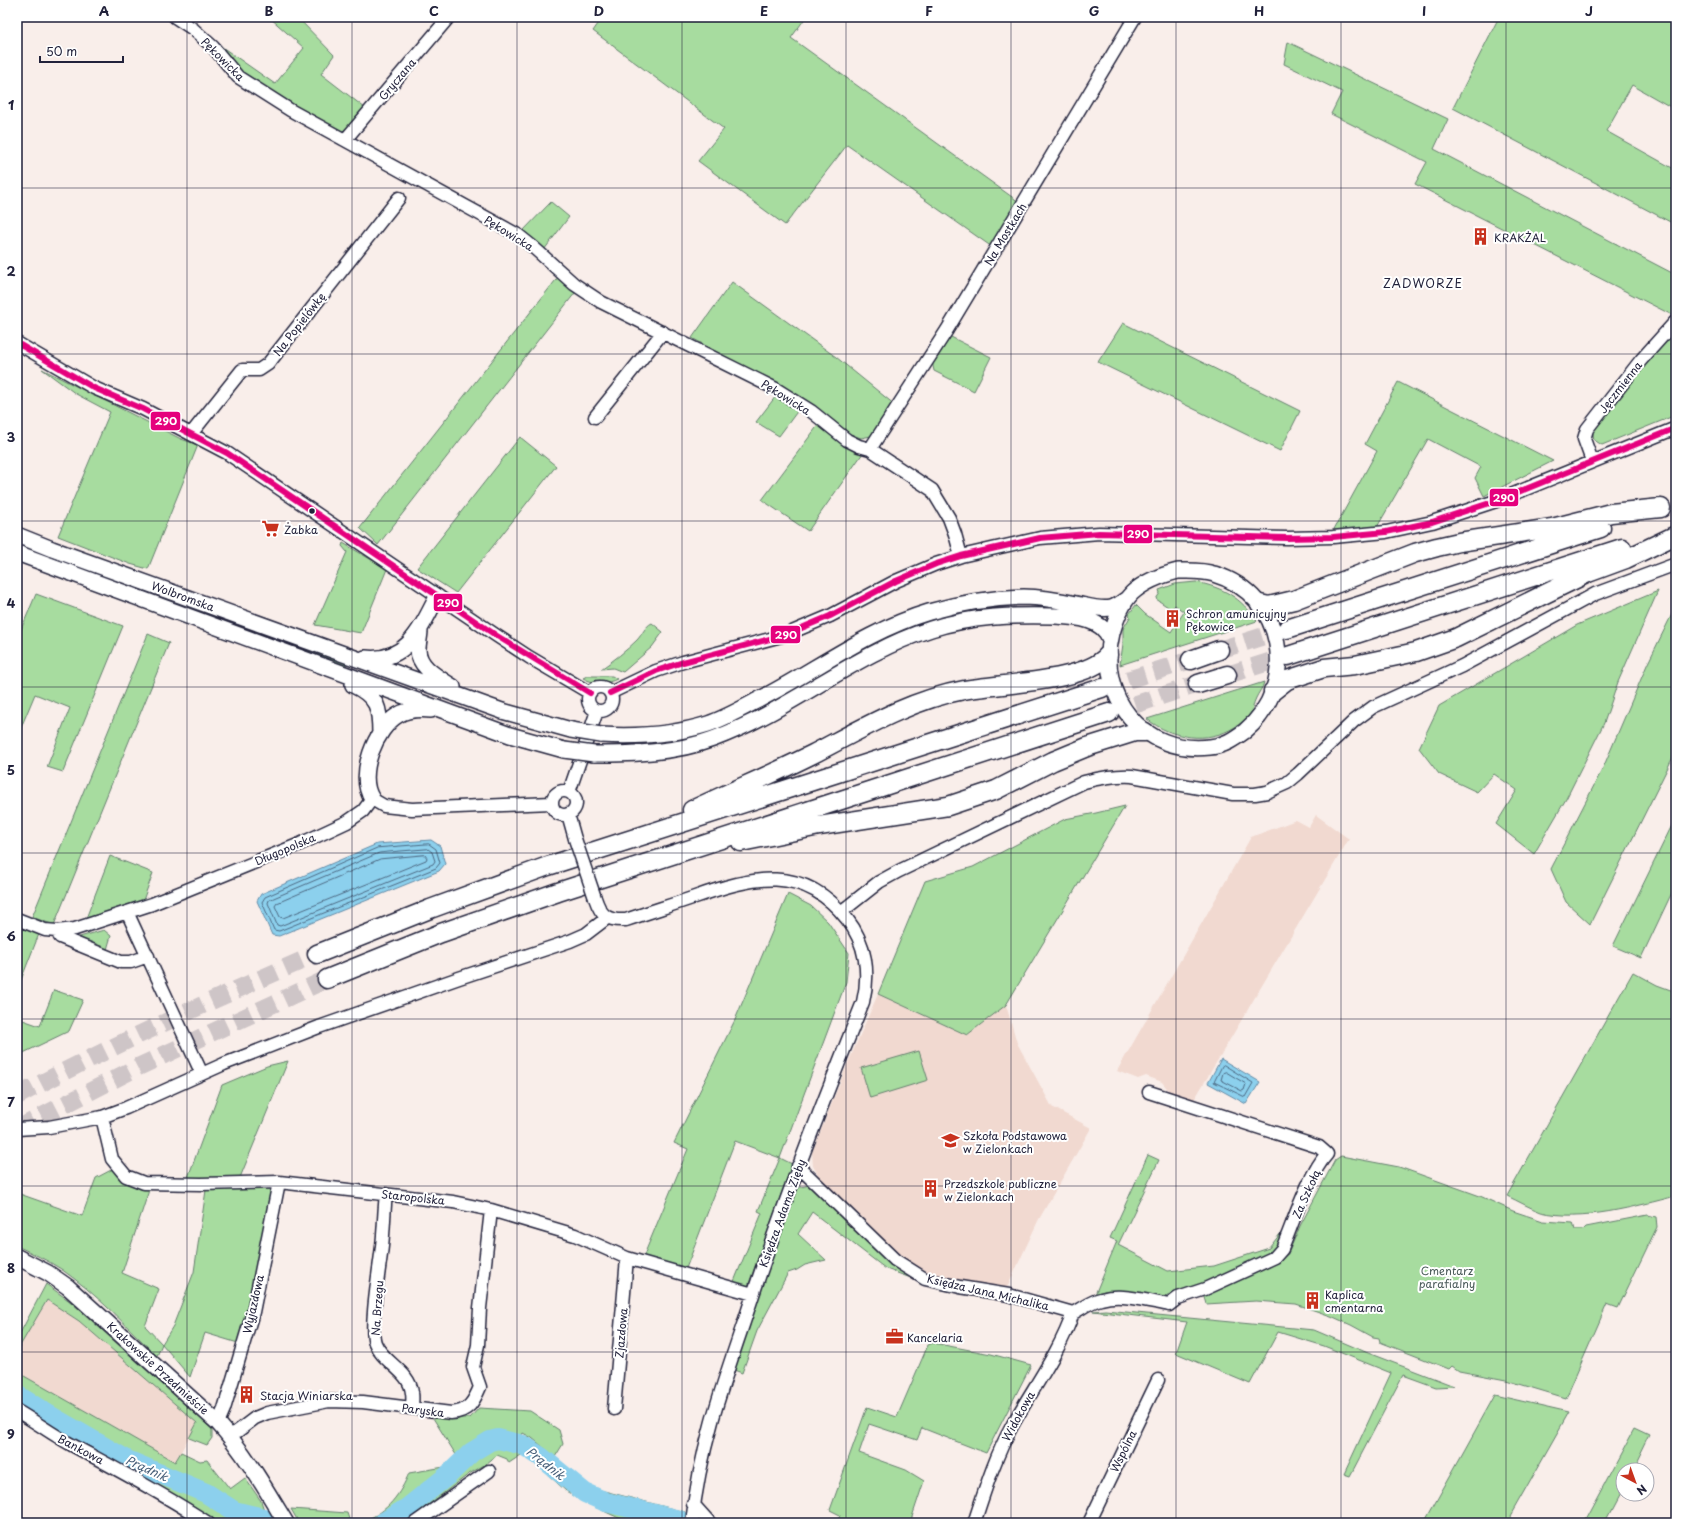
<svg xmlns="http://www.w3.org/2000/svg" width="1693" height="1540" viewBox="0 0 1693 1540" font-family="'Playpen Sans',sans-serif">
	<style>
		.built { fill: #f1d9d0 }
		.green { fill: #a7dc9f; stroke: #647f6d }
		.water { fill: #8cd0ed; stroke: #628aa6 }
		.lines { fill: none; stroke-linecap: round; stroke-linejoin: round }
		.shore { stroke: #4c6882; stroke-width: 1 }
		.stream { stroke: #628aa6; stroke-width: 3.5 }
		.river { stroke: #8cd0ed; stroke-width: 20 }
		.highway-tunnel { stroke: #cec5c7; stroke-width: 18; stroke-dasharray: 18 9; stroke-linecap: butt }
		.minor-casing { stroke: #22223b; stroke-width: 15 }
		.major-casing { stroke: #22223b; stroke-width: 18 }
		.highway-casing { stroke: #22223b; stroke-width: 21 }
		.minor { stroke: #fff; stroke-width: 12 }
		.major { stroke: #fff; stroke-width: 15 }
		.highway { stroke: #fff; stroke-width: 18 }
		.minor-bridge-casing { stroke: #22223b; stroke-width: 15; stroke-linecap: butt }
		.major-bridge-casing { stroke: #22223b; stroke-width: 18; stroke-linecap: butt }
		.minor-bridge { stroke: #fff; stroke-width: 12 }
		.major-bridge { stroke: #fff; stroke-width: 15 }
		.bus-1-casing { stroke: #fff; stroke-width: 9 }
		.bus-1 { stroke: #e5007d; stroke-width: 6 }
		.grid { fill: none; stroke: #22223b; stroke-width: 1; stroke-opacity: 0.55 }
		.bus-dot { fill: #22223b; stroke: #fff; stroke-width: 1.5 }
		.labels { text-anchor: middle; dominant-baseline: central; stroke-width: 4; stroke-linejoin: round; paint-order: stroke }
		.street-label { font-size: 11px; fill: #22223b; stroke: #fff }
		.poi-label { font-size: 11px; fill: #22223b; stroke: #fff; text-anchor: start }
		.park-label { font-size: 11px; fill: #4a5a59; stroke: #fff }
		.neighbourhood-label { font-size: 12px; letter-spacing: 1px; fill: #22223b; stroke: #fff }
		.water-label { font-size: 12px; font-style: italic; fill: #475f79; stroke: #fff }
		.line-badge { stroke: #fff; stroke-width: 1.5 }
		.badge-label { font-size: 11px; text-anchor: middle; font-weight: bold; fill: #fff }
		.neatline { fill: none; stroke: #22223b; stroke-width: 1.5 }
		.grid-label { font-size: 13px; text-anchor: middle; font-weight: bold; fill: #22223b }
	</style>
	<rect width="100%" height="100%" fill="#f9eeea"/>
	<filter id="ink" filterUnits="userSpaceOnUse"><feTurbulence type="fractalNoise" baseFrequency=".025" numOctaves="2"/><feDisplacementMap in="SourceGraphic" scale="8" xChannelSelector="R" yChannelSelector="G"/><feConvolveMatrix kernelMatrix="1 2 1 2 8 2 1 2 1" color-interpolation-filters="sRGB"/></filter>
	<g filter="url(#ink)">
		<!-- built -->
		<path class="built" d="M1316 815 1349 839 1194 1100 1169 1091 1162 1082 1146 1076 1138 1079 1117 1071 1251 837 1296 820 1309 827Z
			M878 994 967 1035 1006 1005 1017 1043 1052 1107 1091 1128 1038 1221 1006 1290 933 1274 903 1260 821 1180 813 1166 812 1153 847 1065Z
			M47 1300 79 1321 197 1423 175 1462 17 1372V1351Z"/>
		<!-- green -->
		<path class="green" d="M269 17H297L334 55 321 74 365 108 352 124 343 131 330 130 270 90 243 76 222 47 275 84 304 48Z
			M603 17H806L791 38 1019 202 992 247 847 145 785 225 698 161 724 129 593 31Z
			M1499 17H1676V110L1632 85 1606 131 1676 170V225L1453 108Z
			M1288 42 1448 119 1434 149 1676 275V315L1674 316 1415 184 1427 162 1331 114 1342 92 1284 64Z
			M551 202 569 217 544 250 522 232Z
			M559 276 575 293 378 545 360 528Z
			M732 282 836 357 895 405 876 435 861 438 850 434 776 385 692 338Z
			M1123 323 1300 411 1280 451 1098 362Z
			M1676 324V415L1602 445 1594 440 1592 428Z
			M947 335 991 357 974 391 934 371 932 361Z
			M42 369 181 439 198 445 148 569 130 564 58 536 110 412 76 394Z
			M1398 382 1553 461 1484 496 1475 478 1481 467 1428 439 1373 534 1333 531 1377 451 1365 444Z
			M776 396 799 409 779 436 756 422Z
			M819 424 863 453 808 531 762 500Z
			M520 437 556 466 456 593 417 568Z
			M17 543 124 583 347 662 345 667 17 546Z
			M343 543 387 569 361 633 315 625 347 552 342 546Z
			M1196 582C1224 588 1240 597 1257 621L1120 665 1123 644V629L1130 617 1129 614 1136 605 1145 614 1171 632 1184 612 1175 605 1171 609 1156 599 1160 593 1159 590 1175 584Z
			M1658 591 1618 682 1604 723 1566 799 1534 854 1496 824 1517 790 1494 774 1477 792 1439 774 1419 748 1439 706 1577 625Z
			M36 594 123 626 63 772 47 767 70 708 35 694 17 737V639Z
			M1676 606V751L1590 924 1566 902 1551 869 1603 768 1647 665Z
			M652 623 663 632 652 647 623 672 613 668 601 669C614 660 626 651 637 640 642 635 645 626 652 623Z
			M148 634 169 643 54 925 32 917Z
			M587 676H612L617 679C608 684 592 684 583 678Z
			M1264 682C1263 688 1258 693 1256 698 1253 703 1253 711 1250 715 1246 720 1240 724 1235 727 1208 744 1172 739 1147 719Z
			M1125 806 1006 1005 967 1035 878 994 925 881 973 867 1065 819 1096 813Z
			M1676 817V884L1641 958 1613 946Z
			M110 856 153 873 142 903 85 921Z
			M788 894 811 906 828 922 849 953 846 982 780 1158 792 1164 748 1286 733 1284 762 1213 758 1211 780 1158 735 1141 685 1271 642 1260 688 1149 674 1143 735 1020Z
			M17 927 39 934 17 990Z
			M104 930 111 936 106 953 76 938Z
			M1633 972 1657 985 1676 992V1196C1637 1206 1581 1222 1541 1212 1530 1208 1518 1201 1507 1196Z
			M54 990 83 1000 69 1031 17 1056V1018L40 1026Z
			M919 1051 928 1080 870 1098 861 1068Z
			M288 1061 239 1180H187L222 1085 267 1066Z
			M1148 1155 1159 1160 1118 1245 1168 1271 1214 1266 1269 1248 1288 1224 1273 1254 1204 1285 1161 1298 1131 1292 1104 1291 1094 1297 1117 1241 1110 1238Z
			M1341 1156 1399 1167 1480 1196 1513 1211 1543 1221 1573 1223 1575 1230H1583L1586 1227 1648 1215 1656 1217 1657 1227 1618 1308 1607 1304 1566 1398 1506 1380 1459 1371 1452 1366 1449 1369 1444 1367 1380 1342 1379 1338 1373 1337 1351 1325 1331 1316 1296 1304 1256 1301 1206 1304 1203 1294 1270 1267 1288 1254 1300 1226 1335 1160Z
			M113 1169C123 1184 132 1185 150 1187L122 1273 159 1289 145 1326 162 1344 173 1326 194 1272 206 1190 267 1188 271 1192 252 1293 238 1343 205 1333 190 1377 162 1344 157 1356C126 1326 96 1293 61 1269 47 1260 32 1253 17 1246V1193L82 1216 96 1178Z
			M810 1185 895 1267 911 1278 886 1269 812 1212 798 1234 826 1260 805 1265 797 1270 788 1273 757 1331 742 1373 734 1370 793 1189Z
			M46 1284 71 1302 212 1429V1438L207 1445 189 1438 197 1423 79 1321 47 1300 17 1351V1339Z
			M1105 1310 1314 1330 1368 1353 1454 1386 1436 1387 1403 1375 1350 1476 1344 1474 1391 1373 1324 1346 1278 1332 1250 1384 1176 1353 1187 1322 1093 1311Z
			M933 1343 991 1354 1031 1365 986 1453 922 1428 917 1440 869 1424 859 1453 906 1470 924 1481 910 1523H837L840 1515 830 1510 867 1407 897 1417 928 1345Z
			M17 1372 175 1462 181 1452 200 1461 207 1460 230 1489 245 1478 261 1501 265 1513 248 1511 227 1503 79 1426 17 1385Z
			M1495 1395 1569 1412 1506 1523H1424Z
			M17 1400 25 1406 90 1446 87 1450 17 1407Z
			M479 1408 530 1411 559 1430 563 1444 555 1457 532 1438 523 1433 519 1439 537 1449 565 1474 581 1485 685 1512 682 1523H631L621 1519 584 1502 566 1491 524 1453 509 1463 507 1459 497 1455 486 1464 469 1474 404 1523H299L291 1509 347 1513 350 1522C354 1521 360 1521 365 1520 387 1513 401 1493 409 1473L450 1466 458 1458 433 1418H470Z
			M1634 1428 1649 1435 1632 1470H1623V1487L1604 1523H1583Z
			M146 1473C173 1484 218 1499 236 1523H215L145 1478Z"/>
		<!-- water -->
		<path class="water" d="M431 840 440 846 445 864 439 871 279 936 272 935 257 901 261 894 377 844Z
			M1221 1059 1260 1082 1246 1104 1208 1083Z"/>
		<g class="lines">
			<!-- shore -->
			<path class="shore" d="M429 844 436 849 440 863 436 868 279 931 274 930 262 902 265 897 377 848Z
				M428 849 432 852 435 861 433 864 280 926 277 925 268 903 269 900 379 853Z
				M425 855 427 858 426 860 283 918 280 917 275 906 277 903 380 859Z
				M1224 1065 1253 1083 1245 1097 1214 1082 1222 1066Z
				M1226 1072 1246 1084 1244 1090 1242 1091 1221 1080 1223 1073Z"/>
			<!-- stream -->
			<path class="stream" d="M234 1511 242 1523"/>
			<!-- river -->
			<path class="river" d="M17 1395 49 1415 127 1460 206 1493 234 1511 284 1523
				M382 1523 407 1508 447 1476 472 1452 490 1441 498 1439 523 1445 541 1457 585 1493 606 1502 679 1520 683 1523"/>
			<!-- highway-tunnel -->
			<path class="highway-tunnel" d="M1219 650 1287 629
				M1227 675 1288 656
				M1102 688 1191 660
				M1109 713 1198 684
				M17 1096C115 1044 216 998 317 954
				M17 1129 138 1067 327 979"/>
			<defs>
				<path id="minor" d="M175 17 193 29 213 47 238 77 290 110 518 235 533 247 574 284 601 302 776 389 811 411 847 440 859 446 870 449 932 490 949 518 955 534 961 556
					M345 140 449 17
					M17 343 94 388 143 409 227 453 497 636 529 657 590 693
					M595 417 663 332
					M191 434 242 370H259L268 364 399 198
					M870 449 947 330 1135 17
					M1592 461 1584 439 1587 429 1641 360 1676 321
					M588 699a12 12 0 1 1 24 0a12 12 0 1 1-24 0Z
					M610 693 656 671 683 662 785 635 830 616 896 581 936 564 961 556 1040 538 1099 533 1287 538 1333 537 1386 532 1432 522 1496 501 1676 428
					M552 803a12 12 0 1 1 24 0a12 12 0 1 1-24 0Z
					M569 792 597 711
					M568 814 575 839
					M595 898C601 916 607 921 626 920 649 912 672 905 695 897 752 877 803 863 847 919 866 943 870 973 863 1002 821 1107 780 1211 745 1319 722 1386 699 1452 692 1523
					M127 912 202 1074
					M841 912 879 882 899 871 1084 782C1100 778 1115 775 1132 776L1233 794H1255L1267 792 1287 783 1298 774 1354 721 1373 707 1462 666 1595 594 1676 564
					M17 919 45 930 57 931 75 929 152 904 300 844 347 822 363 811 372 799 384 806 412 809 552 803
					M57 931 60 937 121 962H131L148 956
					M102 1117 112 1159 126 1176 144 1183 201 1184 279 1182 453 1202 491 1210 575 1235 627 1258 753 1294
					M17 1129 49 1127 102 1117 126 1108 224 1064 319 1027 459 978 570 941 586 934 607 918
					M798 1166 895 1260 925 1279 960 1287 1009 1295 1073 1313C1082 1308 1091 1301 1101 1299 1122 1293 1148 1301 1169 1305L1178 1298 1205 1289 1275 1257 1282 1249C1293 1223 1309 1173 1327 1154L1319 1147 1149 1092
					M386 1194C384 1211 384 1229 382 1246 380 1266 369 1327 375 1343 382 1362 410 1371 412 1393 413 1398 412 1403 412 1408
					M614 1409 627 1258
					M17 1411C36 1422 53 1435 72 1445 118 1470 164 1494 208 1523
					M218 1423 224 1409 253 1312 279 1182
					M230 1437 255 1418 267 1413 329 1401 363 1402 451 1413C469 1412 474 1401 480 1387L473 1367 478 1345 480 1308 491 1210
					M693 1504 710 1523
					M415 1523 489 1471
					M974 1523C985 1490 995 1457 1012 1426 1032 1389 1060 1352 1073 1313
					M1089 1523 1158 1380"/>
				<path id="major" d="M17 535 52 549 502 711 571 730
					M17 553 442 710 510 735 564 750
					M1178 571C1190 571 1202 570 1214 574 1285 595 1300 685 1245 731 1234 739 1224 746 1210 747 1143 755 1096 697 1112 633 1116 619 1121 604 1132 593 1145 581 1162 575 1178 571Z
					M420 630C420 636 418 643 418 649 418 668 440 678 453 687
					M365 658C407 663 421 628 437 597
					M353 685C378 697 380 708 380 734
					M601 735C637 737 673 735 708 724 726 718 743 708 760 699 816 670 868 630 929 612 960 603 992 598 1024 597 1043 597 1062 601 1081 605 1090 607 1102 610 1111 608 1116 607 1122 602 1127 599
					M594 754C634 754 675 753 713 739 790 711 853 654 931 629 971 616 1012 615 1054 616 1074 617 1104 618 1110 640
					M372 799C356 775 376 728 398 715 408 709 420 709 431 710
					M17 1257 48 1273 68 1287 218 1423C245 1453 265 1488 286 1523"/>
				<path id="highway" d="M1260 604 1269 606 1294 600 1415 553 1437 547 1459 542 1552 528 1611 513 1661 508
					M1287 629 1601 528
					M1288 656 1622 548
					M1191 660 1219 650
					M1198 684 1227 675
					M1273 691 1287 680 1324 668 1355 665 1416 652 1456 638 1551 591 1588 573 1626 559 1676 535
					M692 810C732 791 773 774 813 754 861 729 910 700 964 690 1000 683 1085 683 1108 655
					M741 842 819 826 948 806 996 790 1053 761 1087 747 1135 732H1145
					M317 954 430 909 548 866 1102 688
					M327 979 441 933 558 892 1109 713"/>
			</defs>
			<!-- minor casing -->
			<use href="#minor" class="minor-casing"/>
			<!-- major casing -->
			<use href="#major" class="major-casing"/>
			<!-- highway casing -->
			<use href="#highway" class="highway-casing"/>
			<!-- minor -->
			<use href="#minor" class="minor"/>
			<!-- major -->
			<use href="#major" class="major"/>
			<!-- highway -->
			<use href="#highway" class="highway"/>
			<defs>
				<path id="minor-bridge" d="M575 839 595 898"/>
				<path id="major-bridge" d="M571 730 601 735
					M564 750 594 754"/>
			</defs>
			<!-- minor-bridge casing -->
			<use href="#minor-bridge" class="minor-bridge-casing"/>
			<!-- major-bridge casing -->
			<use href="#major-bridge" class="major-bridge-casing"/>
			<!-- minor-bridge -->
			<use href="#minor-bridge" class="minor-bridge"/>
			<!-- major-bridge -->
			<use href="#major-bridge" class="major-bridge"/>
			<defs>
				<path id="bus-1" d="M17 343 94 388 143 409 227 453 497 636 590 693
					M610 693 656 671 683 662 785 635 830 616 896 581 936 564 961 556 1040 538 1099 533 1287 538 1333 537 1386 532 1432 522 1496 501 1676 428"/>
			</defs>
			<!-- bus-1 casing -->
			<use href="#bus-1" class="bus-1-casing"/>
			<!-- bus-1 -->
			<use href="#bus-1" class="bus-1"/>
		</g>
	</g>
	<!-- grid -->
	<path class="grid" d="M187 17V1523M352 17V1523M517 17V1523M682 17V1523M846 17V1523M1011 17V1523M1176 17V1523M1341 17V1523M1506 17V1523M17 188H1676M17 354H1676M17 521H1676M17 687H1676M17 853H1676M17 1019H1676M17 1186H1676M17 1352H1676"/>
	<!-- icons -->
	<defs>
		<symbol id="building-bare" viewBox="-9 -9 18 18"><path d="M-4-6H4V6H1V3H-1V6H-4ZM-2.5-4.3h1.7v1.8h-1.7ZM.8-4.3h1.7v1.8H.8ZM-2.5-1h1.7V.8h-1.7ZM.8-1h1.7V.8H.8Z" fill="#c8321e" stroke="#fff" stroke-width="2.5" paint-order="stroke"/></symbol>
		<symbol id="supermarket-bare" viewBox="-9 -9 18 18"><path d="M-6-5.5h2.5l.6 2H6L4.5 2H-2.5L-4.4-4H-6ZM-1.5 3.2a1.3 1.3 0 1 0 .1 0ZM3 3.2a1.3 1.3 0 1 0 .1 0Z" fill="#c8321e" stroke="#fff" stroke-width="2.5" paint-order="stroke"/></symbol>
		<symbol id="school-bare" viewBox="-9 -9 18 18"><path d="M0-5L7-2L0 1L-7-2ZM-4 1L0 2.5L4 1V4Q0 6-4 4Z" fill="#c8321e" stroke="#fff" stroke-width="2.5" paint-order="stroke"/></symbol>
		<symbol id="office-bare" viewBox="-9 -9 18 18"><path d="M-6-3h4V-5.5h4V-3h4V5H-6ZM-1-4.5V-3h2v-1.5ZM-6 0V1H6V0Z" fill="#c8321e" stroke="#fff" stroke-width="2.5" paint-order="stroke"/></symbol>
	</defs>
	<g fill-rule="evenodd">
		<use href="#building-bare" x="1468" y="224" width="25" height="25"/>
		<use href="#supermarket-bare" x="258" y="516" width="25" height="25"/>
		<use href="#building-bare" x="1160" y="606" width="25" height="25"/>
		<use href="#school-bare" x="938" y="1128" width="25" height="25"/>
		<use href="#building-bare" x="918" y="1176" width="25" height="25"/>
		<use href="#building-bare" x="1300" y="1288" width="25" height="25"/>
		<use href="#office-bare" x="882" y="1324" width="25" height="25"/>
		<use href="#building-bare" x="234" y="1382" width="25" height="25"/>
	</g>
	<!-- markers -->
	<circle class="bus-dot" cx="312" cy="511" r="3.5"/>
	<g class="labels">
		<!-- street labels -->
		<g class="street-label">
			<text transform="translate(223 59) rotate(45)">Pękowicka</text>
			<text transform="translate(397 79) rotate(-50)">Gryczana</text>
			<text transform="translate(509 233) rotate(32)">Pękowicka</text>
			<text transform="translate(1005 234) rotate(-59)">Na Mostkach</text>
			<text transform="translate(299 324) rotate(-52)">Na Popielówkę</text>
			<text transform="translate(1620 387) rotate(-52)">Jęczmienna</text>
			<text transform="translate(786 397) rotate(32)">Pękowicka</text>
			<text transform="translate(183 596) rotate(20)">Wolbromska</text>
			<text transform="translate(285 849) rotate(-23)">Długopolska</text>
			<text transform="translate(1306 1194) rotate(-66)">Za Szkołą</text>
			<text transform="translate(413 1197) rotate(6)">Staropolska</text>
			<text transform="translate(782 1213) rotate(-70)">Księdza Adama Zięby</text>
			<text transform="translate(988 1292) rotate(13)">Księdza Jana Michalika</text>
			<text transform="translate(253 1304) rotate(-77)">Wyjazdowa</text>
			<text transform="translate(377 1308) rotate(-86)">Na Brzegu</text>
			<text transform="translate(621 1333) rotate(-85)">Zjazdowa</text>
			<text transform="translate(158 1368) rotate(42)">Krakowskie Przedmieście</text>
			<text transform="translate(423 1410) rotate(7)">Paryska</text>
			<text transform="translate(1018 1416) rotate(-61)">Widokowa</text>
			<text transform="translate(81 1449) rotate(28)">Bankowa</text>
			<text transform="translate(1123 1451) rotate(-64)">Wspólna</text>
		</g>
		<!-- poi labels -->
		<g class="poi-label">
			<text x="1494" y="237">KRAKŻAL</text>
			<text x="284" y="529">Żabka</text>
			<text x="1186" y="613">Schron amunicyjny<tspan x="1186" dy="13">Pękowice</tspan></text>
			<text x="963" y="1135">Szkoła Podstawowa<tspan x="963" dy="13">w Zielonkach</tspan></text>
			<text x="944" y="1183">Przedszkole publiczne<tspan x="944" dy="13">w Zielonkach</tspan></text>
			<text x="1325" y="1294">Kaplica<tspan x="1325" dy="13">cmentarna</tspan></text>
			<text x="907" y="1337">Kancelaria</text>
			<text x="260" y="1395">Stacja Winiarska</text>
		</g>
		<!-- park labels -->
		<g class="park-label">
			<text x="1447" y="1270">Cmentarz<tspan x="1447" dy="13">parafialny</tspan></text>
		</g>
		<!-- neighbourhood labels -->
		<g class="neighbourhood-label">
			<text x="1423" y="283">ZADWORZE</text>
		</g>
		<!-- water labels -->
		<g class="water-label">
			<text transform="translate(546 1463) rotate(38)">Prądnik</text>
			<text transform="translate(147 1468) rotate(24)">Prądnik</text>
		</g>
	</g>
	<g class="line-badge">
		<rect x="150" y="411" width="31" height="20" rx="4" fill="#e5007d"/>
		<rect x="1489" y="488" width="30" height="19" rx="4" fill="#e5007d"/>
		<rect x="1123" y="524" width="30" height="20" rx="4" fill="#e5007d"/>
		<rect x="433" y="593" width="30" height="19" rx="4" fill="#e5007d"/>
		<rect x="770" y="625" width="31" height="19" rx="4" fill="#e5007d"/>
	</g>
	<g class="badge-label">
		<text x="166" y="425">290</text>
		<text x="1504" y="502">290</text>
		<text x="1138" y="538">290</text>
		<text x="448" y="607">290</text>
		<text x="786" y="639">290</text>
	</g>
	<!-- margin -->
	<rect width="1693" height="1540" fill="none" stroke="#fff" stroke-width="44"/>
	<!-- north arrow -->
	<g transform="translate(1635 1482) rotate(139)"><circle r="19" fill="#ffffff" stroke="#a7a7b1"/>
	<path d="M0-3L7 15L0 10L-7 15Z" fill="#c8321e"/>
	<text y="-6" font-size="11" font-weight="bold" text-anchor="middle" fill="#22223b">N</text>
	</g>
	<!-- scale -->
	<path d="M40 56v6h83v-6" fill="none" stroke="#22223b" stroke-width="2"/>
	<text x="46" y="56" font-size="12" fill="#22223b" stroke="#ffffff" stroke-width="3" paint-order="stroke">50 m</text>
	<rect x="22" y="22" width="1649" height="1496" class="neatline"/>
	<g class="grid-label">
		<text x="104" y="16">A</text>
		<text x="269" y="16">B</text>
		<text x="434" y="16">C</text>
		<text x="599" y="16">D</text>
		<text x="764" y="16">E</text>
		<text x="929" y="16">F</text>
		<text x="1094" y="16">G</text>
		<text x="1259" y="16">H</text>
		<text x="1424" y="16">I</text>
		<text x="1589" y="16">J</text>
		<text x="11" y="110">1</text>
		<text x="11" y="276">2</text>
		<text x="11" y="442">3</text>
		<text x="11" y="608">4</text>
		<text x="11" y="775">5</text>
		<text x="11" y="941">6</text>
		<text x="11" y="1107">7</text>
		<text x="11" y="1273">8</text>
		<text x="11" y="1439">9</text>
	</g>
</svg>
